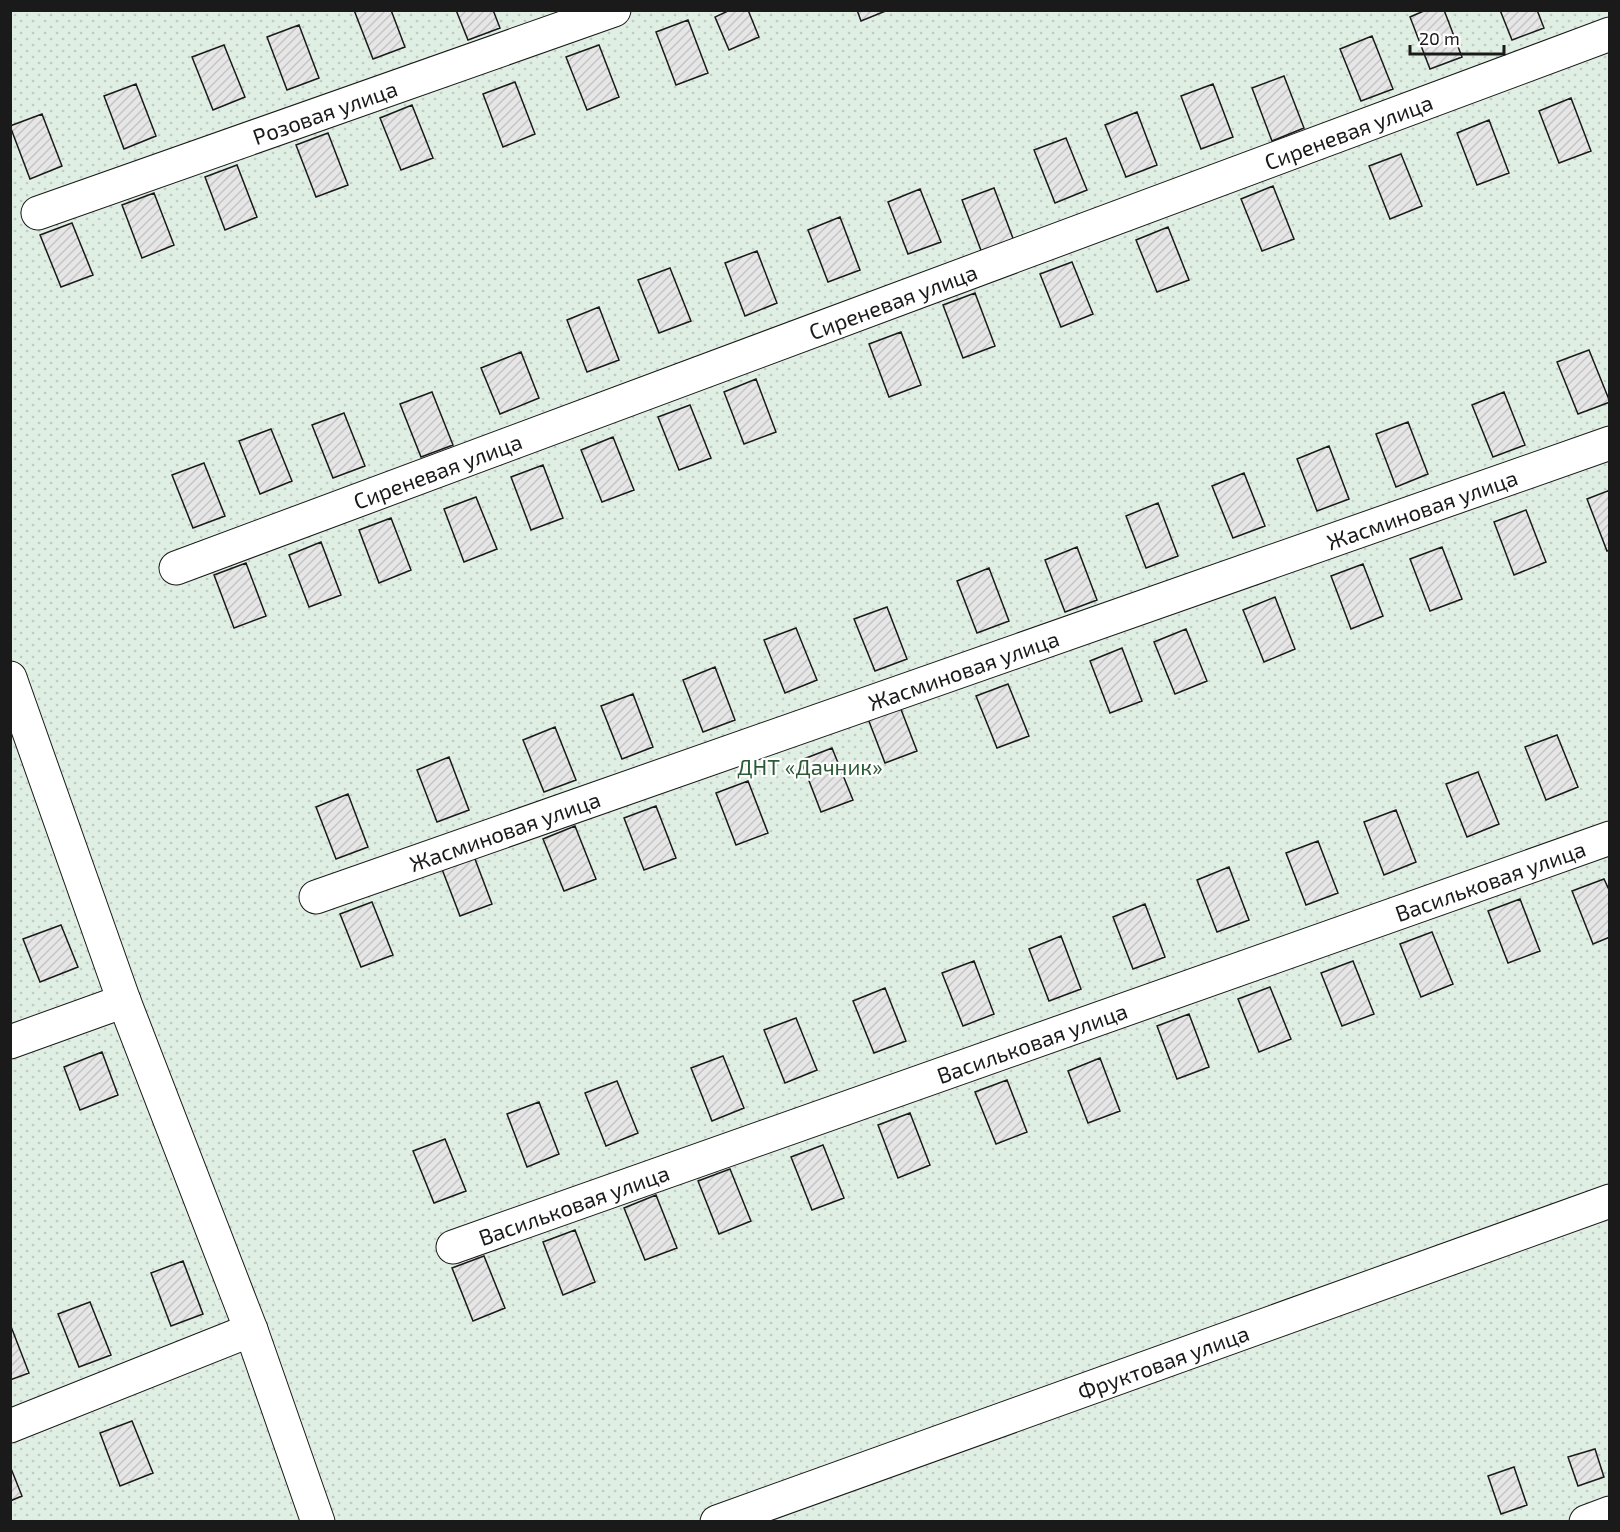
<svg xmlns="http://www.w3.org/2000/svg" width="1620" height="1532" viewBox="0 0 1620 1532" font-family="'Exo 2',sans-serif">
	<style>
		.garden { fill: url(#garden-dots); stroke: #6a6a6a; stroke-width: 1.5 }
		.building { fill: url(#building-hatch); stroke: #1a1a1a; stroke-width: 1.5 }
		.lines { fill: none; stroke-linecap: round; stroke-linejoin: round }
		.minor-casing { stroke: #1a1a1a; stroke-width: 35 }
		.minor { stroke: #fff; stroke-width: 33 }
		.labels { text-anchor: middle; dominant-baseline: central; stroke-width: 4.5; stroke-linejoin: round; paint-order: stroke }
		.street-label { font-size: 22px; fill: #1a1a1a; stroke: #fff }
		.park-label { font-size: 22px; fill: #2b5a34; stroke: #fff }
	</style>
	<defs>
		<pattern id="garden-dots" width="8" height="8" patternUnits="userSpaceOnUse" patternTransform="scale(1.5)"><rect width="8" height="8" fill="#e0efe3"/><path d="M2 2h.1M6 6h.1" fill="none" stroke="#c0ccc2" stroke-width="1.8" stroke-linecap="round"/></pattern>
		<pattern id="building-hatch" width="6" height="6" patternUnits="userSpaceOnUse" patternTransform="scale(1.5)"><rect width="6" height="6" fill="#e6e6e6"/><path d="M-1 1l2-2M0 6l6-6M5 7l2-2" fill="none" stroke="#c5c5c5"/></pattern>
	</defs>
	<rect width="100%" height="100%" fill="#fff"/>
	<!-- garden -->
	<path class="garden" d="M10 11H1609V1521H11Z"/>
	<!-- building -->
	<path class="building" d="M354 10H391L405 47 373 59Z
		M456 10H493L500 28 468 40Z
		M730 10H748L759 37 729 50 715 17Z
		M857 10H888L861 21Z
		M1426 10H1444L1462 57 1430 69 1410 17Z
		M1500 10H1537L1544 28 1512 40Z
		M688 20 708 73 676 85 656 32Z
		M299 25 319 78 287 90 267 37Z
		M1372 36 1393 89 1361 101 1340 49Z
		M224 45 245 97 213 110 192 57Z
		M599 45 619 97 587 110 566 57Z
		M1284 76 1304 128 1272 141 1252 88Z
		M515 82 535 134 503 147 483 94Z
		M136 84 156 136 124 149 104 96Z
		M1213 84 1233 137 1201 149 1181 96Z
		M1571 98 1591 151 1559 163 1539 111Z
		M412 105 433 158 401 170 380 118Z
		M1137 112 1157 165 1126 177 1105 125Z
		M42 114 62 166 30 179 10 126Z
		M1489 120 1509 173 1477 185 1457 133Z
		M328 133 348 185 316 197 296 145Z
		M1066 138 1087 190 1055 203 1034 150Z
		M1401 154 1422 206 1390 219 1369 166Z
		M237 165 257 217 225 230 205 177Z
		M1273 186 1294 239 1262 251 1241 199Z
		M994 188 1014 241 982 253 962 200Z
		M920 189 941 242 908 254 888 202Z
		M154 193 174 245 142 258 122 205Z
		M840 217 860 270 828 282 808 230Z
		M72 223 93 275 61 287 40 235Z
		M1168 227 1189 280 1157 292 1136 240Z
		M757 251 777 303 745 316 725 263Z
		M1072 262 1093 314 1061 327 1040 274Z
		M670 268 691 321 659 333 638 280Z
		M975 293 995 346 963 358 943 305Z
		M599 307 619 360 587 372 567 320Z
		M901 332 921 385 889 397 869 344Z
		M1589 350 1610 402 1578 414 1557 362Z
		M521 352 539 398 500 414 481 368Z
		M756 379 776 432 744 444 724 392Z
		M432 392 453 445 421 457 400 404Z
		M1504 392 1525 445 1493 457 1472 405Z
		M690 405 711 458 679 470 658 417Z
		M344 413 365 466 333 478 312 425Z
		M1408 422 1428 474 1396 487 1376 434Z
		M271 429 292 481 260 494 239 441Z
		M613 437 634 490 602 502 581 450Z
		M1329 446 1349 499 1317 511 1297 459Z
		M204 463 225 516 193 528 172 475Z
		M543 465 563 518 531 530 511 477Z
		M1244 473 1265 526 1233 538 1212 486Z
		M1610 490V550L1607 551 1587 499Z
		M476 497 497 549 464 562 444 509Z
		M1158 503 1178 556 1146 568 1126 516Z
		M1526 510 1546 562 1514 575 1494 522Z
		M391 518 411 570 379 583 359 530Z
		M321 542 341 595 309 607 289 555Z
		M1077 547 1097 600 1065 612 1045 560Z
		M1442 547 1462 599 1430 611 1410 559Z
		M246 563 266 616 234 628 214 575Z
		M1363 564 1383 616 1351 629 1331 576Z
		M989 568 1009 621 977 633 957 581Z
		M1275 597 1295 649 1264 662 1243 610Z
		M887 607 907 659 875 671 854 619Z
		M796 628 817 680 785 693 764 640Z
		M1186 629 1207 681 1175 694 1154 642Z
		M1122 648 1142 701 1110 713 1090 661Z
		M715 667 735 720 703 732 683 680Z
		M1008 684 1029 736 997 748 976 696Z
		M633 694 653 747 622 759 601 706Z
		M897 699 917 751 885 763 865 711Z
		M555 727 576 780 544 792 523 740Z
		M1557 735 1578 787 1546 800 1525 747Z
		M832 748 853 800 821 812 801 760Z
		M449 757 469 810 437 822 417 770Z
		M1478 772 1499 824 1467 837 1446 784Z
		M748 781 768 833 736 845 716 793Z
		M348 794 368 847 336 859 316 807Z
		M656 806 676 858 644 870 624 818Z
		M1396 810 1416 862 1384 875 1364 822Z
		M575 826 596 879 564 891 543 839Z
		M1318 841 1338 893 1306 905 1286 853Z
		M472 851 492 904 460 916 440 864Z
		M1229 867 1249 920 1217 932 1197 880Z
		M1604 879 1610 892V937L1593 944 1572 891Z
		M1520 899 1540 951 1508 963 1488 911Z
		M372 902 393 955 361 967 340 914Z
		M1145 904 1165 957 1133 969 1113 917Z
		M61 925 78 967 40 982 23 939Z
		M1432 932 1453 984 1421 997 1400 944Z
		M1061 936 1081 989 1049 1001 1029 949Z
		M974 961 994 1014 963 1026 942 973Z
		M1353 961 1374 1014 1342 1026 1321 973Z
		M1270 987 1291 1039 1259 1052 1238 999Z
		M885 988 906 1041 874 1053 853 1001Z
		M1189 1014 1209 1067 1177 1079 1157 1026Z
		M796 1018 817 1070 785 1083 764 1030Z
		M102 1052 118 1095 80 1110 64 1067Z
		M723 1056 744 1108 712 1121 691 1068Z
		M1100 1058 1120 1111 1088 1123 1068 1071Z
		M1007 1080 1027 1132 996 1144 975 1092Z
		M617 1081 638 1133 606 1146 585 1093Z
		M539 1102 559 1154 527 1167 507 1114Z
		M910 1113 930 1165 898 1178 878 1125Z
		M445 1139 466 1191 434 1203 413 1151Z
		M823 1145 844 1198 812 1210 791 1157Z
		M730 1169 751 1221 719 1234 698 1181Z
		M656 1195 677 1248 645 1260 624 1208Z
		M575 1230 595 1282 563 1295 543 1242Z
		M484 1256 505 1308 473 1321 452 1268Z
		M183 1261 203 1314 171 1326 151 1273Z
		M90 1302 111 1355 79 1367 58 1314Z
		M10 1324 29 1373 10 1380Z
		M132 1421 153 1473 120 1486 100 1433Z
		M1595 1449 1604 1477 1578 1486 1568 1457Z
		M10 1466 22 1496 10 1501Z
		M1514 1467 1527 1505 1501 1514 1488 1476Z"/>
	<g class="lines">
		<defs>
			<g id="minor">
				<path id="s1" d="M38 213 614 10"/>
				<path id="s2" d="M176 568 1610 34"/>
				<path d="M10 678 124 1001 251 1330 318 1522"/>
				<path id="s3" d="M316 897 1610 443"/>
				<path d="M10 1042 124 1001"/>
				<path id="s4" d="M453 1247 1610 838"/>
				<path d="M10 1426 251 1330"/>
				<path id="s5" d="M717 1522 1610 1201"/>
				<path d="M1586 1522 1610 1513"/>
			</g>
		</defs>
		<!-- minor casing -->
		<use href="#minor" class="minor-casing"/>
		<!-- minor -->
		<use href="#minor" class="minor"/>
	</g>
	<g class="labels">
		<!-- street labels -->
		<g class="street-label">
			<text stroke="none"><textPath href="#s1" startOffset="304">Розовая улица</textPath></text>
			<text stroke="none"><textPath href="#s2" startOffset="1251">Сиреневая улица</textPath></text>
			<text stroke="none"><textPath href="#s2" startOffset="765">Сиреневая улица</textPath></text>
			<text stroke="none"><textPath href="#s2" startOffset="279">Сиреневая улица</textPath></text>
			<text stroke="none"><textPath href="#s3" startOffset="1172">Жасминовая улица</textPath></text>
			<text stroke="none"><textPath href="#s3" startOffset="686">Жасминовая улица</textPath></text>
			<text stroke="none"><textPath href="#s3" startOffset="200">Жасминовая улица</textPath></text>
			<text stroke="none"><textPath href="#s4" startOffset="1100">Васильковая улица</textPath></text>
			<text stroke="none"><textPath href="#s4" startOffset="614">Васильковая улица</textPath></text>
			<text stroke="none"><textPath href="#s4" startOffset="128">Васильковая улица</textPath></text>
			<text stroke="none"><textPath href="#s5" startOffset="474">Фруктовая улица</textPath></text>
		</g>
		<!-- park labels -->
		<g class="park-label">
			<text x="810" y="766">ДНТ «Дачник»</text>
		</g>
	</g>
	<!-- border -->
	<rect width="1620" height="1532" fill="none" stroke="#1a1a1a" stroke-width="24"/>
	<!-- scale -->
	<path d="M1410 45v9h94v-9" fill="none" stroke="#1a1a1a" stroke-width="3"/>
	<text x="1419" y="45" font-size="18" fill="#1a1a1a" stroke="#ffffff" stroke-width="4.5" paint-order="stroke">20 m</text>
</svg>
